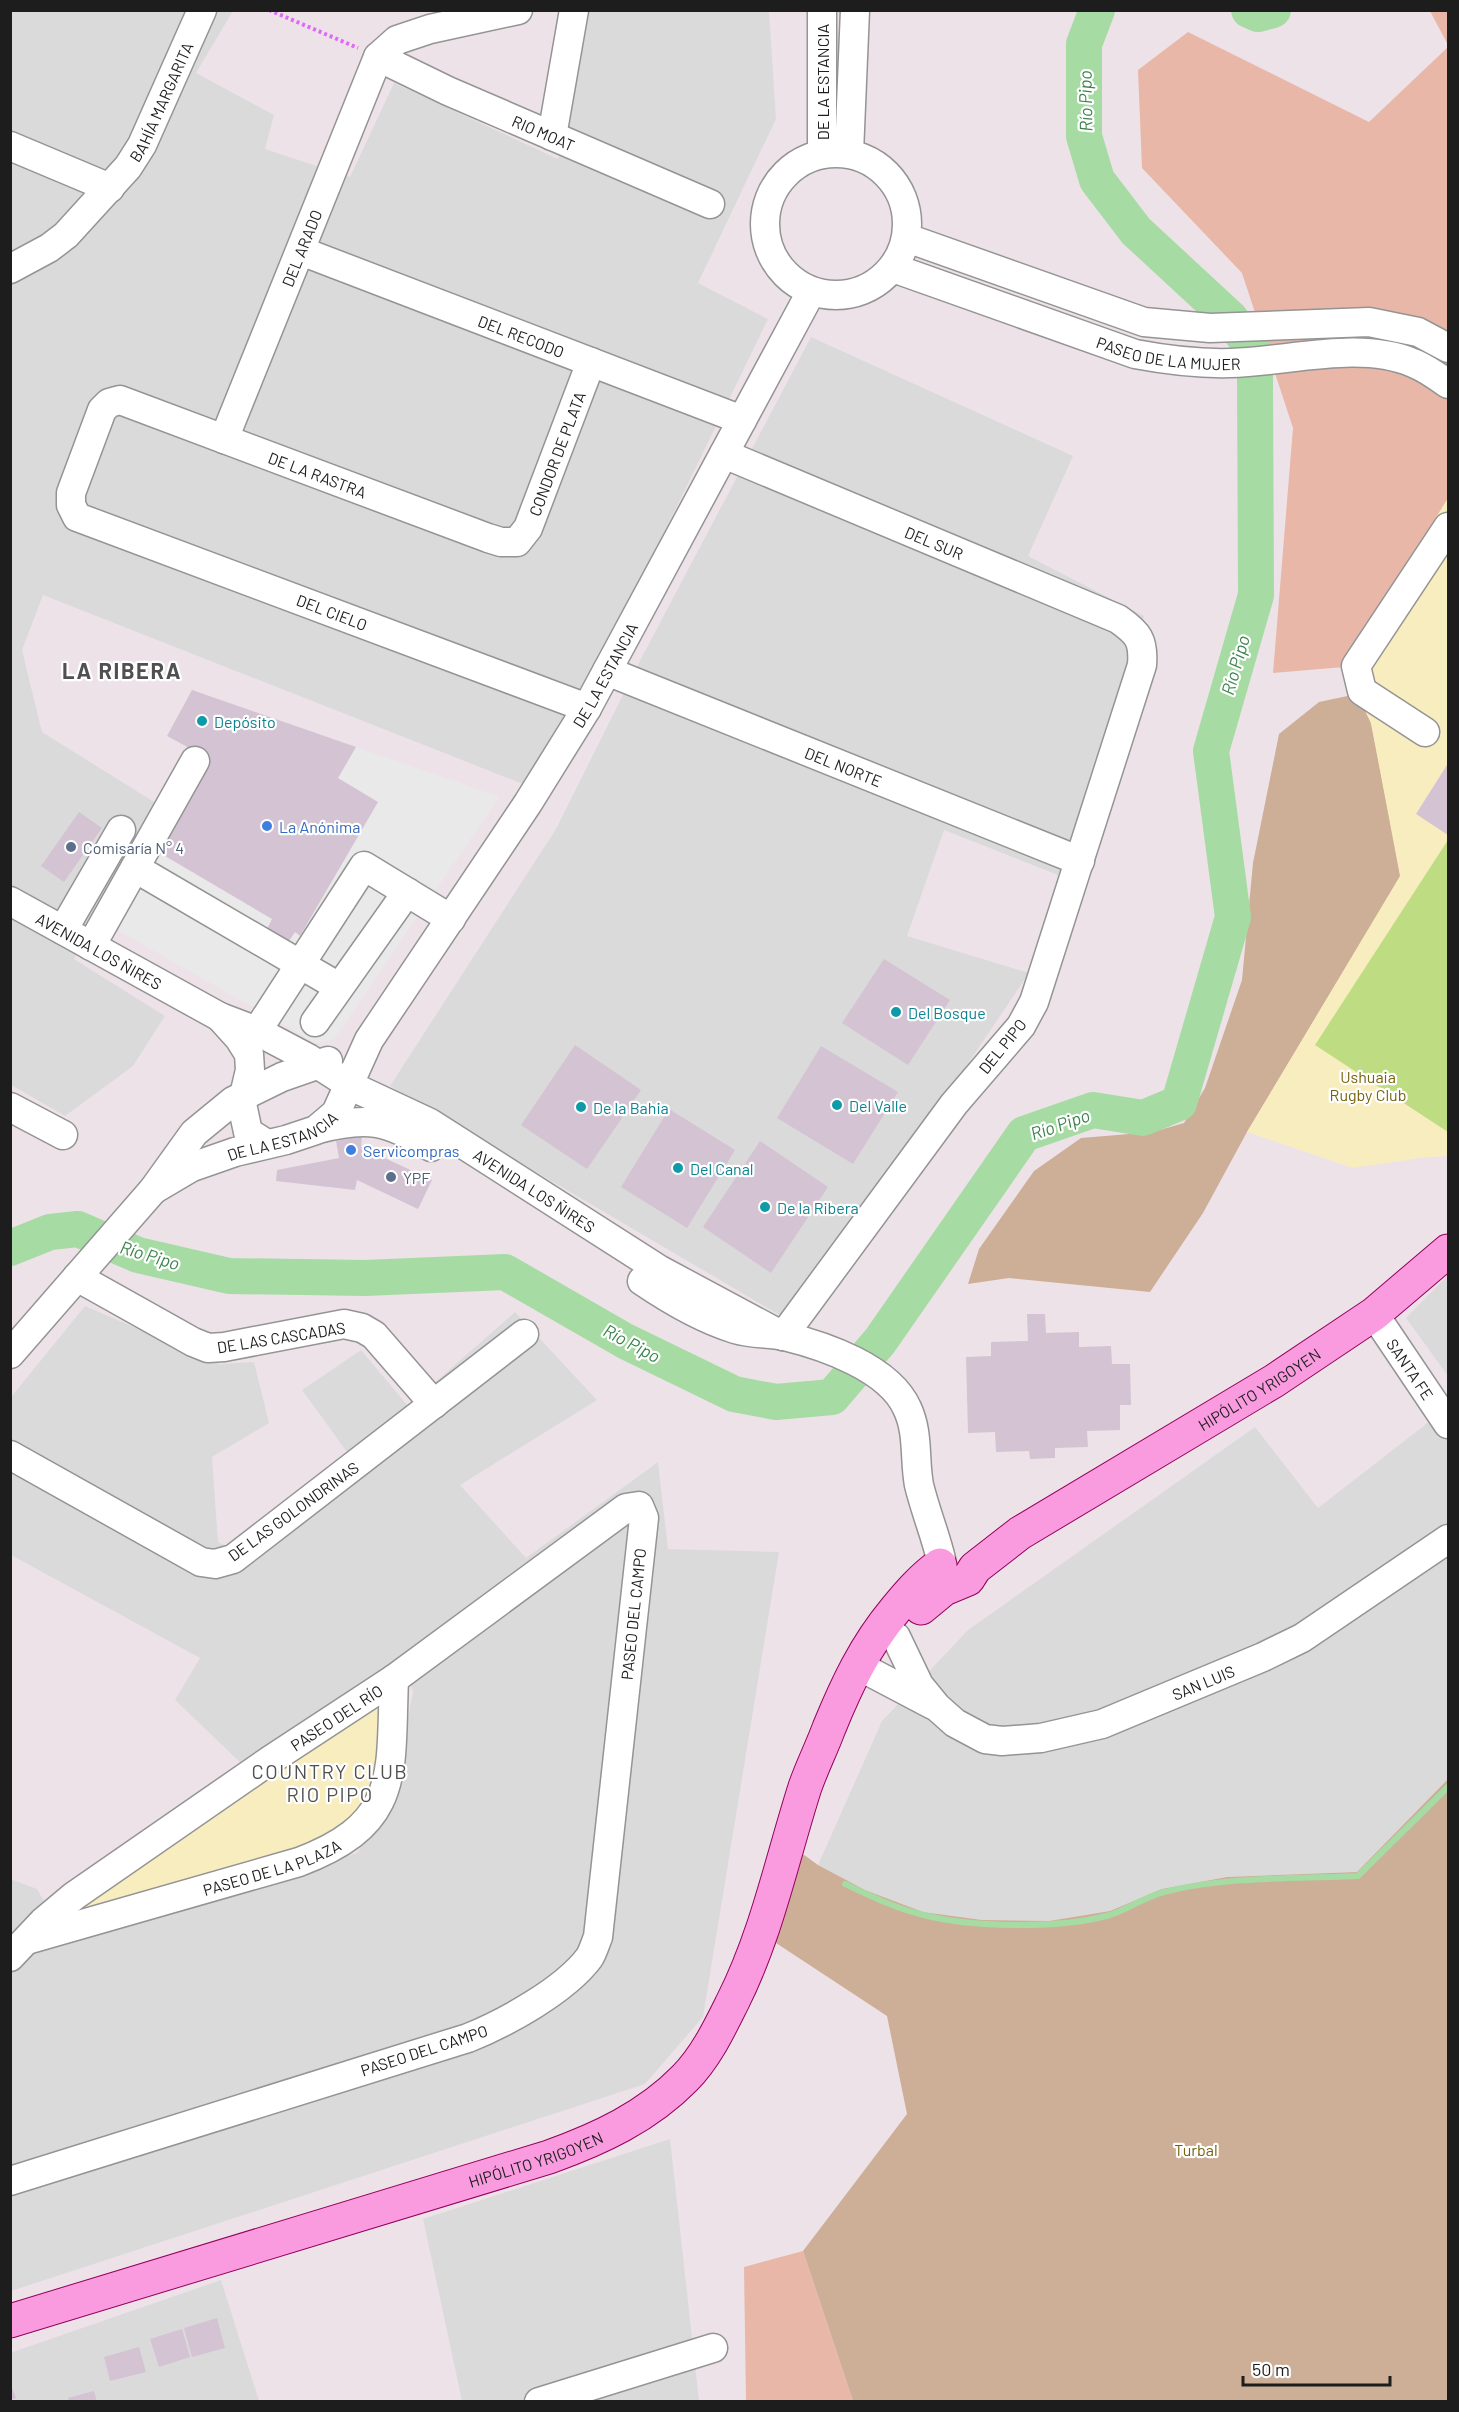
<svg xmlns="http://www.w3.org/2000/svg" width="1459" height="2412" viewBox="0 0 1459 2412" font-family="Barlow,sans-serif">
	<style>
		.residential { fill: #dadadb }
		.grass { fill: #e8b7a8 }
		.forest { fill: #cdae97 }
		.park { fill: #f8edbf }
		.pitch { fill: #bedc81 }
		.parking { fill: #e9e9e9 }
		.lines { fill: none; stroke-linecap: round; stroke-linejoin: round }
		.stream { stroke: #a6dba3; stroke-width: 6 }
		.river { stroke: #a6dba3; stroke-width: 36 }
		.building { fill: #d4c3d2 }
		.minor-casing { stroke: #949494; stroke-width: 31 }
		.major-casing { stroke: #93025b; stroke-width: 35 }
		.path { stroke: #de6af7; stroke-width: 4; stroke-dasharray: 3 3; stroke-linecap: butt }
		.minor { stroke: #fff; stroke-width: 28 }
		.major { stroke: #fa9bdf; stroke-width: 33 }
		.culture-dot { fill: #0f9aa8; stroke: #fff; stroke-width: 2 }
		.shop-dot { fill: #3f7fe0; stroke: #fff; stroke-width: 2 }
		.service-dot { fill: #5c6f8a; stroke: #fff; stroke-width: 2 }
		.labels { text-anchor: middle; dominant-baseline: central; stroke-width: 4.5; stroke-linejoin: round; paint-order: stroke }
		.street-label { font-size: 16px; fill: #1d1d1d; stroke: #fff }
		.culture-label { font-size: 16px; fill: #0d838f; stroke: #fff; text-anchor: start }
		.shop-label { font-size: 16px; fill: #366cbe; stroke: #fff; text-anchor: start }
		.service-label { font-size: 16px; fill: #4e5e75; stroke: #fff; text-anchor: start }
		.park-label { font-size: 16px; fill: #78630d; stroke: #fff }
		.water-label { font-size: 18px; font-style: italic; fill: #3c844c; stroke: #fff }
		.quarter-label { font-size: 20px; letter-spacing: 1.5px; fill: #505050; stroke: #fff }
		.district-label { font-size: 22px; font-weight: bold; letter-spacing: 1.5px; fill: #505050; stroke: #fff }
	</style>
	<rect width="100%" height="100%" fill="#eee2e9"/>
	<!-- residential -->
	<path class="residential" d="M11 11H233L196 73 274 115 265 149 350 177 394 83 558 159 572 106 589 11H769L776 119 698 283 768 319 624 615 528 786 43 595 22 650 42 732 159 805 95 916 74 959 165 1016 133 1066 65 1116 11 1085Z
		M811 337 1073 456 1028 556 1144 616 1063 877 944 830 907 936 1029 973 793 1323 390 1086 556 829 644 653Z
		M1448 1275V1376L1406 1318Z
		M85 1306 219 1364 254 1362 269 1423 212 1457 218 1542 230 1548 347 1452 302 1390 361 1350 408 1406 515 1312 597 1400 460 1485 526 1558 658 1462 668 1549 779 1552 703 2017 645 2084 11 2291 10 1879 37 1889 69 1944 357 1853 394 1801 413 1691 407 1679 244 1766 175 1700 200 1658 11 1555V1397Z
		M1448 1407V1779L1357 1872 1227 1877 1162 1889 1110 1911 1049 1921 982 1920 923 1912 865 1890 818 1865 882 1721 968 1630 1255 1427 1318 1508Z
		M670 2139 699 2401H462L423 2219Z
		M221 2280 259 2401H11L10 2353Z"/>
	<!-- grass -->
	<path class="grass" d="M1430 11H1448V45Z
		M1188 32 1369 122 1448 47V500L1356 666 1273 673 1293 428 1242 273 1142 168 1138 70Z
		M803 2251 853 2401H746L744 2267Z"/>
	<!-- forest -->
	<path class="forest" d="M1357 694 1371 723 1401 876 1247 1132 1203 1213 1150 1292 1009 1278 968 1284 979 1249 1034 1171 1081 1138 1153 1132 1184 1123 1205 1088 1242 980 1253 863 1279 734 1319 702Z
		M1448 1779V2401H853L803 2251 907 2114 887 2016 761 1933 789 1844 818 1865 865 1890 923 1912 982 1920 1049 1921 1110 1911 1162 1889 1227 1877 1357 1872Z"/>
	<!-- park -->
	<path class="park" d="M1448 498V1156L1427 1157 1353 1168 1247 1132 1400 876 1371 723 1344 666Z
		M379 1703V1767L363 1806 331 1839 61 1922 77 1909Z"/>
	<!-- pitch -->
	<path class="pitch" d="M1448 840V1132L1315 1045Z"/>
	<!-- parking -->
	<path class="parking" d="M356 747 499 797 334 1039 316 1043 95 917 155 851 272 919 267 929 289 941 295 932 300 935 378 802 338 778Z"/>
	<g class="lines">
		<!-- stream -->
		<path class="stream" d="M845 1884C869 1895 894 1908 920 1914 970 1928 1061 1929 1110 1915 1128 1909 1145 1897 1164 1892 1227 1876 1294 1879 1358 1876L1448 1787"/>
		<!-- river -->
		<path class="river" d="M1249 10 1258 14 1273 10
			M10 1248 50 1232 78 1229 138 1255 229 1276 365 1278 505 1272 625 1341 734 1394 776 1402 832 1397 880 1341 1024 1134 1093 1110 1143 1118 1179 1103 1233 917 1211 751 1256 595 1255 373 1252 347 1230 318 1136 231 1097 180 1084 136V44L1097 10"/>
	</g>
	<!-- building -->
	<path class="building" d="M192 690 356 747 338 778 378 802 300 936 295 932 289 941 267 929 272 919 155 850 208 758 167 736Z
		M1447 765 1448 766V835L1416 814Z
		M79 812 102 828 64 882 41 866Z
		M884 959 950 1000 908 1065 842 1023Z
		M575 1045 641 1090 587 1169 521 1125Z
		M821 1046 898 1092 853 1164 777 1118Z
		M669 1109 735 1150 687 1228 621 1187Z
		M362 1136 361 1147 432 1180 418 1209 357 1180 355 1190 276 1181 277 1170 339 1158 336 1141Z
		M760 1141 828 1187 771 1273 703 1227Z
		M1027 1314H1045L1046 1333 1079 1332V1347L1111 1346 1112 1364H1130L1131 1405H1120V1430L1087 1431 1088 1447 1055 1448V1458L1030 1459 1029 1451 996 1452 995 1432 968 1433 966 1357 991 1356V1342L1028 1341Z
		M217 2318 225 2348 192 2357 184 2328Z
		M182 2329 190 2357 159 2367 150 2339Z
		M139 2347 146 2372 110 2381 104 2357Z
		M10 2383 16 2398 10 2400Z
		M94 2391 97 2402H69L68 2398Z"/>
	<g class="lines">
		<defs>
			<g id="minor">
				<path id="s1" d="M378 57 448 91 710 204"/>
				<path d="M552 136 574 10"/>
				<path d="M10 146 110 188"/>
				<circle cx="836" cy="224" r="71"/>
				<path d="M849 153 855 10"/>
				<path d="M822 154V10"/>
				<path d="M907 238 1144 322 1210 328 1369 322 1418 332 1448 348"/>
				<path id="s2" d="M301 251 742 420"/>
				<path id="s3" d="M893 268 1135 354C1167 360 1199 364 1231 363 1286 362 1360 340 1413 363 1426 368 1437 376 1448 384"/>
				<path id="s4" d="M10 269 49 248 66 235 128 167 142 145 202 10"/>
				<path id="s5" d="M224 439 378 57 397 40 430 29 518 10"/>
				<path id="s6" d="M724 454 1118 619C1138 633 1144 640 1142 665L1034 1002 1021 1026 954 1104 783 1336"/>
				<path id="s7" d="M607 671 1080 861"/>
				<path id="s8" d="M587 708 77 517 71 505V493L102 410 109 403 120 400 488 538 501 542H517L528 528 591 362"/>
				<path d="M1425 732 1362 691 1356 666 1448 527"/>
				<path d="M135 868 339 987"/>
				<path id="s9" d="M10 901 220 1017 257 1031 308 1058 353 1087 430 1123 660 1270 783 1336"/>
				<path d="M63 930 121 830"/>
				<path d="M91 946 195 761"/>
				<path d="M220 1017 239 1038 249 1054 250 1070 242 1104 248 1132 267 1144"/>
				<path d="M315 1022 407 892"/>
				<path d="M257 1031 364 866 451 919"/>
				<path d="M10 1107 63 1135"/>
				<path d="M318 1129C367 1116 387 1120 431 1147"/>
				<path id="s10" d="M153 1190 192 1167 235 1152 286 1140 316 1130 336 1113 369 1040 528 803 587 708 811 292"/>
				<path d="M77 1277 193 1342 208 1348 224 1347 344 1324 362 1328 374 1335 434 1404"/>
				<path d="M642 1281C670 1300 702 1319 735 1329 751 1334 768 1333 784 1336 825 1346 889 1368 907 1408 919 1433 914 1459 919 1485 925 1510 935 1534 941 1559"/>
				<path id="s11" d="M1374 1314 1448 1424"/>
				<path d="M10 1354 153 1190 194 1133 233 1101 282 1077 328 1061"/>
				<path d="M10 1455 201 1562 215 1564 233 1559 524 1334"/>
				<path id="s12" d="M896 1637 919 1685 937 1707 955 1723 985 1739 1002 1741 1041 1738 1102 1724 1263 1657 1302 1638 1448 1539"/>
				<path d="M857 1665 933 1705"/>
				<path id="s13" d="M30 1939 299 1862C402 1823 390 1774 394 1679"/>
				<path id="s14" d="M10 1957 43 1922 74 1896 269 1761 394 1679 626 1508 639 1506 644 1518 598 1937C595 1944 593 1952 589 1958 564 1991 505 2023 468 2038L10 2181"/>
				<path d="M539 2402 713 2348"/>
			</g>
			<g id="major">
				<path id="s15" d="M921 1608 944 1589 968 1579 975 1568 1020 1533 1274 1381 1374 1314 1448 1251"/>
				<path id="s16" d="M10 2321 549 2157C599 2139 647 2117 685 2078 706 2057 720 2027 733 2001 767 1933 782 1859 805 1787 812 1767 822 1747 829 1728 847 1684 865 1646 895 1610 909 1593 922 1578 940 1565"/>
			</g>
		</defs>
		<!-- minor casing -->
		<use href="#minor" class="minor-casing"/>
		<!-- major casing -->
		<use href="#major" class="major-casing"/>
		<!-- path -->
		<path class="path" d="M269 10 358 48"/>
		<!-- minor -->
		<use href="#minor" class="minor"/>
		<!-- major -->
		<use href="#major" class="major"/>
	</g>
	<!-- markers -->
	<g class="culture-dot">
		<circle cx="202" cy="721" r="6"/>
		<circle cx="896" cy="1012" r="6"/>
		<circle cx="837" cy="1105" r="6"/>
		<circle cx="581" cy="1107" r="6"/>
		<circle cx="678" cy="1168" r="6"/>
		<circle cx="765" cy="1207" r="6"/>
	</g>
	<g class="shop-dot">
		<circle cx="267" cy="826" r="6"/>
		<circle cx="351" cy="1150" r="6"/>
	</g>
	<g class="service-dot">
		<circle cx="71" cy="847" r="6"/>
		<circle cx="391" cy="1177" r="6"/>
	</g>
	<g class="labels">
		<!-- street labels -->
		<g class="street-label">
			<text transform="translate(822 82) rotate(-90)">DE LA ESTANCIA</text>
			<text stroke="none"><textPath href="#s4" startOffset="231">BAHÍA MARGARITA</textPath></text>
			<text stroke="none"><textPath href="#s1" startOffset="182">RIO MOAT</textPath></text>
			<text stroke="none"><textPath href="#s5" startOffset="206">DEL ARADO</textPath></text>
			<text stroke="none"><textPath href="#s2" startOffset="236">DEL RECODO</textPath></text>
			<text stroke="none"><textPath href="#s3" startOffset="290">PASEO DE LA MUJER</textPath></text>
			<text stroke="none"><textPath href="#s8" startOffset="1200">CONDOR DE PLATA</textPath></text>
			<text stroke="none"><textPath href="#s8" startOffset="891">DE LA RASTRA</textPath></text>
			<text stroke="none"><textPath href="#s6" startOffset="228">DEL SUR</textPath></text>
			<text transform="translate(332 612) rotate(21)">DEL CIELO</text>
			<text stroke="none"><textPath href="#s10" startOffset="716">DE LA ESTANCIA</textPath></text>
			<text stroke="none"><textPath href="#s7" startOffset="255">DEL NORTE</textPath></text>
			<text stroke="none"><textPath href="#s9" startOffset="102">AVENIDA LOS ÑIRES</textPath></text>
			<text transform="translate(1002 1046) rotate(-51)">DEL PIPO</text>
			<text stroke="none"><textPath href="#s10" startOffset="141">DE LA ESTANCIA</textPath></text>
			<text stroke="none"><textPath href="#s9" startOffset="600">AVENIDA LOS ÑIRES</textPath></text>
			<text transform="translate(281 1337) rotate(-9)">DE LAS CASCADAS</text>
			<text stroke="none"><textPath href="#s11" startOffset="66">SANTA FE</textPath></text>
			<text stroke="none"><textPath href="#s15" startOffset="405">HIPÓLITO YRIGOYEN</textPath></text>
			<text transform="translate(293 1511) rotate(-36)">DE LAS GOLONDRINAS</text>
			<text transform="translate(633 1614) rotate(-84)">PASEO DEL CAMPO</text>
			<text stroke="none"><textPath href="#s12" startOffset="368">SAN LUIS</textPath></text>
			<text stroke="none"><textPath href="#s14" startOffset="406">PASEO DEL RÍO</textPath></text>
			<text stroke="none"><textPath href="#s13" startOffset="252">PASEO DE LA PLAZA</textPath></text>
			<text transform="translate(424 2050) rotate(-18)">PASEO DEL CAMPO</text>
			<text stroke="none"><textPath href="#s16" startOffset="550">HIPÓLITO YRIGOYEN</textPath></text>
		</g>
		<!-- culture labels -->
		<g class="culture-label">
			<text x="214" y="721">Depósito</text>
			<text x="908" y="1012">Del Bosque</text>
			<text x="849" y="1105">Del Valle</text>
			<text x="593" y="1107">De la Bahia</text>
			<text x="690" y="1168">Del Canal</text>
			<text x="777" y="1207">De la Ribera</text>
		</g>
		<!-- shop labels -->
		<g class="shop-label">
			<text x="279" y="826">La Anónima</text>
			<text x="363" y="1150">Servicompras</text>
		</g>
		<!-- service labels -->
		<g class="service-label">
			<text x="83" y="847">Comisaría N° 4</text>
			<text x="403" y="1177">YPF</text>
		</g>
		<!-- park labels -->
		<g class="park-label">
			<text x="1368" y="1076">Ushuaia<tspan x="1368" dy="18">Rugby Club</tspan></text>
			<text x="1196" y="2149">Turbal</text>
		</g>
		<!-- water labels -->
		<g class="water-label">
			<text transform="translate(1085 101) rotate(-91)">Río Pipo</text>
			<text transform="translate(1235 665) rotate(-74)">Río Pipo</text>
			<text transform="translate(1060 1124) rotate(-19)">Río Pipo</text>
			<text transform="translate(150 1255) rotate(17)">Río Pipo</text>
			<text transform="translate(632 1343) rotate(28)">Río Pipo</text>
		</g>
		<!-- quarter labels -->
		<g class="quarter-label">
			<text x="330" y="1771">COUNTRY CLUB<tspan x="330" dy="23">RIO PIPO</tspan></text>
		</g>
		<!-- district labels -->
		<g class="district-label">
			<text x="122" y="670">LA RIBERA</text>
		</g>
	</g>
	<!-- border -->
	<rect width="1459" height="2412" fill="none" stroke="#1d1d1d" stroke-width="24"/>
	<!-- scale -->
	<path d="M1243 2376v9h147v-9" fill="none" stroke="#1d1d1d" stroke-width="3"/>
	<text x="1252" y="2376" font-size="18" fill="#1d1d1d" stroke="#ffffff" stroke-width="4.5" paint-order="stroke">50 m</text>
</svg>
